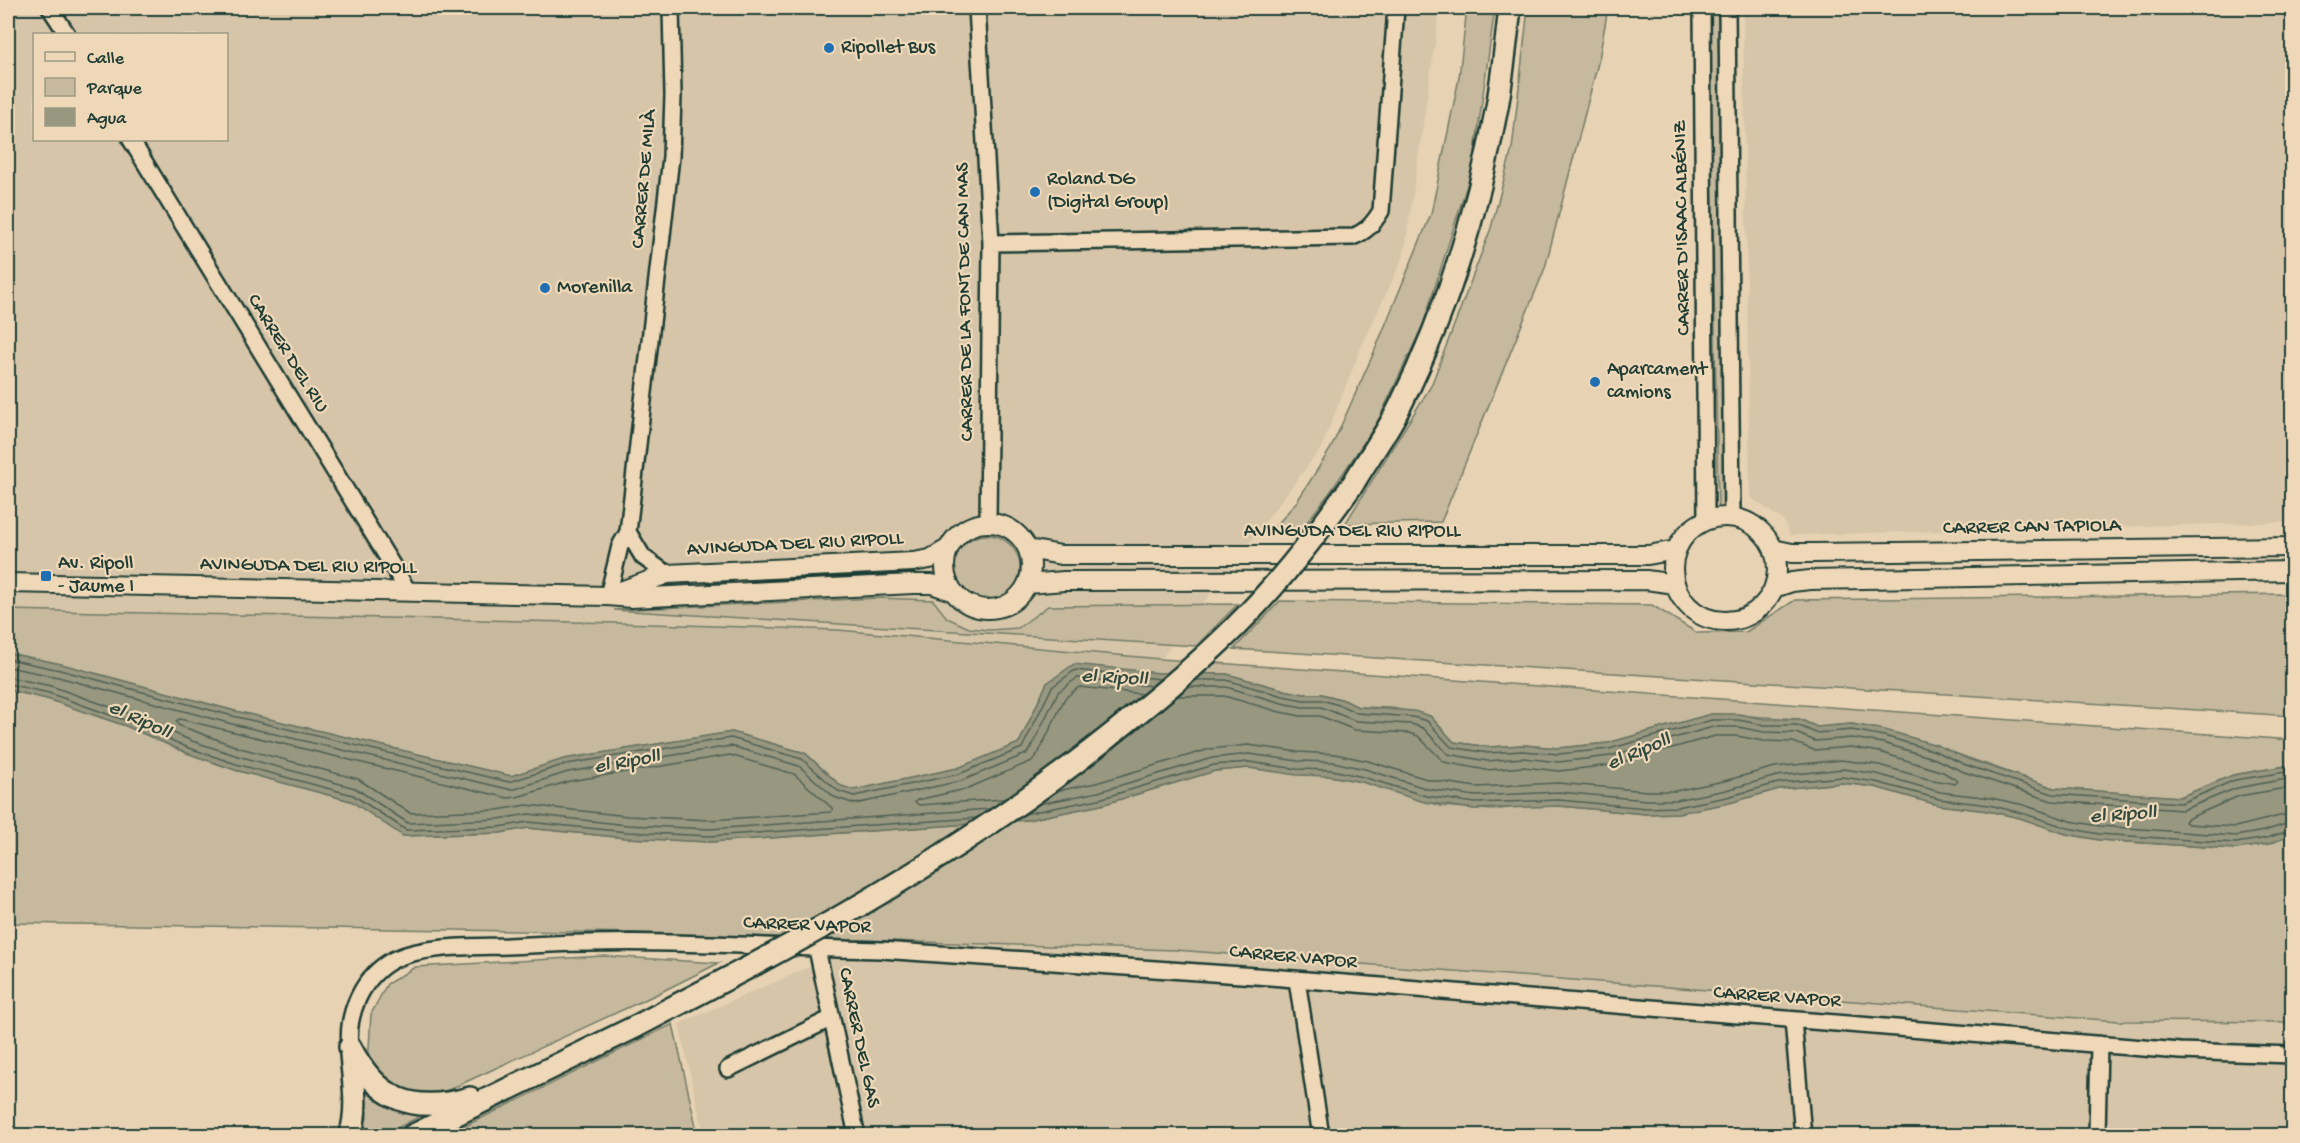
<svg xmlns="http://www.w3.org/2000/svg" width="2300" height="1143" viewBox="0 0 2300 1143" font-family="'Gochi Hand',sans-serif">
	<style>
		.built { fill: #d6c5a8; fill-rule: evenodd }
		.green { fill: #c6b99d; stroke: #727b68; stroke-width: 1.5 }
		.water { fill: #989780; stroke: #687362; stroke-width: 1.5 }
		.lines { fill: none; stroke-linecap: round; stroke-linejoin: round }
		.shore { stroke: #4f6152; stroke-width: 1.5 }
		.minor-casing { stroke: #1f3d34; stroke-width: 20 }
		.tertiary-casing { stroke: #1f3d34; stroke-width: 22 }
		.secondary-casing { stroke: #1f3d34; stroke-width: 26 }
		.minor { stroke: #efd8b8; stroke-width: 15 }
		.tertiary { stroke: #efd8b8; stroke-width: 18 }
		.secondary { stroke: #efd8b8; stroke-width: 21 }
		.secondary-bridge-casing { stroke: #1f3d34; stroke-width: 26; stroke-linecap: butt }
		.secondary-bridge { stroke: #efd8b8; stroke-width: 21 }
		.poi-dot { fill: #1f6fb2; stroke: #efd8b8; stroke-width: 2 }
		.labels { text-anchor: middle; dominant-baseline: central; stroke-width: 4.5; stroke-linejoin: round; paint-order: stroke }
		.poi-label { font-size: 20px; fill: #1f3d34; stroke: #efd8b8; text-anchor: start }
		.street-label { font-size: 20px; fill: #1f3d34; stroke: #efd8b8 }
		.water-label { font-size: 21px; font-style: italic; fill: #314a3f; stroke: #efd8b8 }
	</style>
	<rect width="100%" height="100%" fill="#e7d2b3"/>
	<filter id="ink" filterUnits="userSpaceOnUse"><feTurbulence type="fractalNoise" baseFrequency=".0167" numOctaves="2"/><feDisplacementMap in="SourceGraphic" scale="12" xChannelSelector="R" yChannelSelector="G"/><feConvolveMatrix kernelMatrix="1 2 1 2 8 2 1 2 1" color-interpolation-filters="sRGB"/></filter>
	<g filter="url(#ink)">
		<!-- built -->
		<path class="built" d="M8 8H1440L1404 255 1360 350 1321 448 1161 659 838 630 619 623 8 610ZM34 34H226V140H34Z
			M1743 8H2292V522L1790 535 1784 521 1750 497Z
			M869 941 1175 950 2119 1021 2292 1022V1135H704L679 1024Z"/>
		<!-- green -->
		<path class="green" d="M1467 8H1495L1473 166 1423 325 1377 423 1331 491 1300 531 1271 532 1298 500 1331 448 1375 350 1431 214 1459 78Z
			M1528 8H1608L1599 59 1545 268 1441 522 1345 524 1431 386 1491 228 1512 149Z
			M1709 8H1724L1729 510 1718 509Z
			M954 568a33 33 0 1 1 66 0a33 33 0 1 1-66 0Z
			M2292 594V716L1234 649 1280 601 1652 605 1697 633 1746 632 1795 600Z
			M877 598 933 600 947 618 969 628 990 630 1018 628 1048 606 1238 604 1196 646 614 610Z
			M8 610 619 623 838 630 1161 659 2292 740V765L2233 775 2180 797 2054 788 1903 735 1852 724 1817 727 1799 719 1711 714 1608 743 1558 748 1523 745 1489 747 1454 742 1430 716 1392 708 1358 707 1344 700 1322 694H1304L1284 690 1227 674 1160 673 1047 683 1019 743 958 768 854 790 841 786 805 753 732 732 564 759 511 776 235 711 61 664 8 653Z
			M8 690 47 699 126 726 187 753 235 770 351 801 404 836 500 833 528 828 626 838 710 842 1027 820 1101 805 1215 771 1249 768 1330 776 1362 782 1441 806 1492 810 1524 806H1559L1646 814 1678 813 1729 803 1779 789 1842 783 1875 787 1938 805 1988 811 2020 818 2066 834 2099 840 2236 849 2268 844 2292 835V1022L2119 1021 1175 950 641 933 8 923Z
			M604 956 719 963 655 995 446 1091 421 1100 396 1088 368 1064 371 1014 387 984 415 967Z
			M673 1024 698 1135H447Z
			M362 1086 392 1105 426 1113 384 1135 359 1136 367 1118Z"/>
		<!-- water -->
		<path class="water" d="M8 653 61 664 235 711 511 776 564 759 732 732 805 753 841 786 854 790 958 768 1019 743 1047 683 1074 664 1160 673 1227 674 1284 690 1304 694H1322L1344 700 1358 707 1414 711 1430 716 1454 742 1489 747 1523 745 1558 748 1608 743 1711 714H1739L1765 719H1799L1817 727 1852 724 1885 730 1937 745 1968 759 2054 788 2180 797 2233 775 2292 765V835L2269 844 2236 849 2099 840 2066 834 2020 818 1988 811 1938 805 1875 787 1842 783 1779 789 1729 803 1678 813 1646 814 1559 806 1474 809 1424 802 1362 782 1330 776 1297 775 1249 768 1215 771 1101 805 1027 820 710 842 626 838 528 828 500 833 403 836 351 801 235 770 187 753 126 726 47 699 8 690Z"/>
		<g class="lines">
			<!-- shore -->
			<path class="shore" d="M8 659 60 670 233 716 509 782 566 764 731 738 802 759 838 791 854 796 959 774 1022 748 1052 687 1075 670 1160 679
				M8 667 58 677 232 724 508 789H515L568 772 731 746 799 766 834 797 855 804 961 781 1026 754 1031 748 1058 692 1077 678 1152 686
				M8 677 51 686 130 714 192 741 238 756 355 788 408 823 498 819 529 814 627 825 710 829 990 809
				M1197 680H1226L1283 696 1303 700H1322L1342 706 1357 713 1413 717 1427 721 1451 747 1488 753 1523 751 1559 754 1609 749 1712 720H1738L1765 725H1797L1816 733 1852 730 1884 736 1935 751 1966 765 2053 794 2181 803 2235 780 2292 771
				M8 684 49 693 127 721 189 748 236 764 353 795 406 830 499 827 528 822 627 832 710 836 977 818
				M1188 687H1226L1282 703 1302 707H1321L1356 721 1411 724 1423 728 1448 754 1487 761 1523 758 1559 762 1610 756 1713 727H1738L1764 732 1796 733 1815 741 1852 738 1883 743 1933 758 1964 772 2052 801 2182 810 2237 788 2292 778
				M180 719 508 798 517 797 570 781 730 755 794 774 833 809 831 812 709 820 628 816 527 805 497 810 410 813 358 779 240 748 178 725 176 721Z
				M2292 787 2239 796 2187 819 2185 822 2188 824 2235 827 2292 813
				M1057 791 1096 783 1210 749 1248 745 1298 752 1335 754 1368 761 1430 780 1476 787 1558 783 1647 791H1675L1724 781 1775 767 1841 760 1879 765 1928 779 1955 784 1958 781 1943 772 1880 752 1851 747 1814 750 1793 742 1764 741 1737 736H1715L1611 765 1559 771 1523 767 1486 770 1444 762 1418 736 1409 733 1355 730 1320 716H1301L1280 712 1224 696H1178
				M1004 799 919 805 915 802 917 800 966 789 1032 761 1039 752 1065 698 1079 687 1143 694
				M1039 804 1098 792 1212 758 1249 754 1298 761 1333 762 1365 769 1428 789 1475 796 1559 792 1646 800H1676L1726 790 1777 776 1843 769 1877 774 1940 792 1991 798 2024 805 2070 821 2100 826 2236 836 2264 831 2292 822
				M1024 814 1099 799 1214 765 1249 762 1297 769 1332 770 1363 777 1426 796 1475 803 1559 800 1646 808 1677 807 1727 797 1778 783 1842 777 1876 782 1939 799 1989 805 2022 813 2068 828 2099 834 2236 843 2267 838 2292 830"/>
			<defs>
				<path id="minor" d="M50 8 67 34
					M977 8 991 243 988 523
					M1702 8 1706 520
					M1727 8 1732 518
					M131 140 408 591
					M991 243 1352 237C1366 232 1373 224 1381 211L1396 8
					M628 532 643 557 667 574
					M608 596 620 546 628 532 671 157 673 95 671 8
					M817 949 857 1136
					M1297 980 1321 1136
					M1793 1020 1803 1136
					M350 1047C346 1013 363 975 395 959 425 945 474 947 507 946 562 943 617 942 671 943 741 944 811 949 881 950L1270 977 2180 1051 2292 1055
					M728 1069 832 1018
					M2097 1136 2099 1044"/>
				<path id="tertiary" d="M1673 569a52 52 0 1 1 104 0a52 52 0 1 1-104 0Z
					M945 566a43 43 0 1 1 86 0a43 43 0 1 1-86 0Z
					M1028 549 1061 555H1648L1676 550
					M1773 549 1792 553H1814L2292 547
					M8 583 608 596 631 598 913 584H932L952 591
					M1028 584 1064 581 1646 580 1675 584
					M1774 588 1792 582 1810 580 2292 571
					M610 595 667 574 913 562 930 559 949 548"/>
				<path id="secondary" d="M1353 484C1368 458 1387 433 1400 406 1447 312 1478 210 1497 107 1503 74 1506 41 1510 8
					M350 1047C378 1101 412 1114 470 1098
					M350 1136C359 1109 353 1080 351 1054
					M412 1136 637 1026 755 964"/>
			</defs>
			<!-- minor casing -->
			<use href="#minor" class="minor-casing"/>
			<!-- tertiary casing -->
			<use href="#tertiary" class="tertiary-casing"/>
			<!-- secondary casing -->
			<use href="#secondary" class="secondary-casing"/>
			<!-- minor -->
			<use href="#minor" class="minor"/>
			<!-- tertiary -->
			<use href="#tertiary" class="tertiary"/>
			<!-- secondary -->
			<use href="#secondary" class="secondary"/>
			<defs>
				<path id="secondary-bridge" d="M755 964C888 893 1017 813 1133 717 1178 681 1221 644 1260 601 1294 564 1323 525 1353 484"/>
			</defs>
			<!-- secondary-bridge casing -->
			<use href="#secondary-bridge" class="secondary-bridge-casing"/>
			<!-- secondary-bridge -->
			<use href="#secondary-bridge" class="secondary-bridge"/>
		</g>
	</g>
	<!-- markers -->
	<g class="poi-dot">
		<circle cx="829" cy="48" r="6"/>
		<circle cx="1035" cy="192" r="6"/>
		<circle cx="545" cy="288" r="6"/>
		<circle cx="1595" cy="382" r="6"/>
		<rect x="40" y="570" width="12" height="12" rx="3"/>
	</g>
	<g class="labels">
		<!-- poi labels -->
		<g class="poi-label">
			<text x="841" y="48">Ripollet Bus</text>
			<text x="1047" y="180">Roland DG<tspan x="1047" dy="23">(Digital Group)</tspan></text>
			<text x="557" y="288">Morenilla</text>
			<text x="1607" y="370">Aparcament<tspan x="1607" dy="23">camions</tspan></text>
			<text x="58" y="564">Av. Ripoll<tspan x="58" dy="23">- Jaume I</tspan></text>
		</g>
		<!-- street labels -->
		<g class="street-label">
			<text transform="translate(645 179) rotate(-85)">CARRER DE MILÀ</text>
			<text transform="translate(1683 228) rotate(-91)">CARRER D'ISAAC ALBÉNIZ</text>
			<text transform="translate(966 302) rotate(-91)">CARRER DE LA FONT DE CAN MAS</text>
			<text transform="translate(287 354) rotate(58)">CARRER DEL RIU</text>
			<text transform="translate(2032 528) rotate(-1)">CARRER CAN TAPIOLA</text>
			<text x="1352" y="532">AVINGUDA DEL RIU RIPOLL</text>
			<text transform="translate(795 545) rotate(-3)">AVINGUDA DEL RIU RIPOLL</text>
			<text transform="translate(308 567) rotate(1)">AVINGUDA DEL RIU RIPOLL</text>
			<text transform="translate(807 926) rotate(2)">CARRER VAPOR</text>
			<text transform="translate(1293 958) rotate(5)">CARRER VAPOR</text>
			<text transform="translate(1777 998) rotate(4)">CARRER VAPOR</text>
			<text transform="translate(858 1038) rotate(78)">CARRER DEL GAS</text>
		</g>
		<!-- water labels -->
		<g class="water-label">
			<text transform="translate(1114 679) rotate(3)">el Ripoll</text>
			<text transform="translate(139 721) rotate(25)">el Ripoll</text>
			<text transform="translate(1639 753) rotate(-23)">el Ripoll</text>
			<text transform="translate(627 763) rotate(-10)">el Ripoll</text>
			<text transform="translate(2123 816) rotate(-4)">el Ripoll</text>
		</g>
	</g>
	<!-- margin -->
	<rect width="2300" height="1143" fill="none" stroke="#efd8b8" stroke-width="30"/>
	<rect x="15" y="15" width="2270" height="1113" fill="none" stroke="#1f3d34" stroke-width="2" filter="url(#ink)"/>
	<!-- legend -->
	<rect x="33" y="33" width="195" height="108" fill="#efd8b8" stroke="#9c9a83" stroke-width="1.5"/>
	<rect x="45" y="52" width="30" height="9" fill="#efd8b8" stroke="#9c9a83" stroke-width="1.5"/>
	<text x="87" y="63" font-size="18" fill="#1f3d34">Calle</text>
	<rect x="45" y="78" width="30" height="18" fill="#c6b99d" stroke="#9c9a83" stroke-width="1.5"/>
	<text x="87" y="93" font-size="18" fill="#1f3d34">Parque</text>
	<rect x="45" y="108" width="30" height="18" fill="#989780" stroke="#9c9a83" stroke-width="1.5"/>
	<text x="87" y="123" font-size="18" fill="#1f3d34">Agua</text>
</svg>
